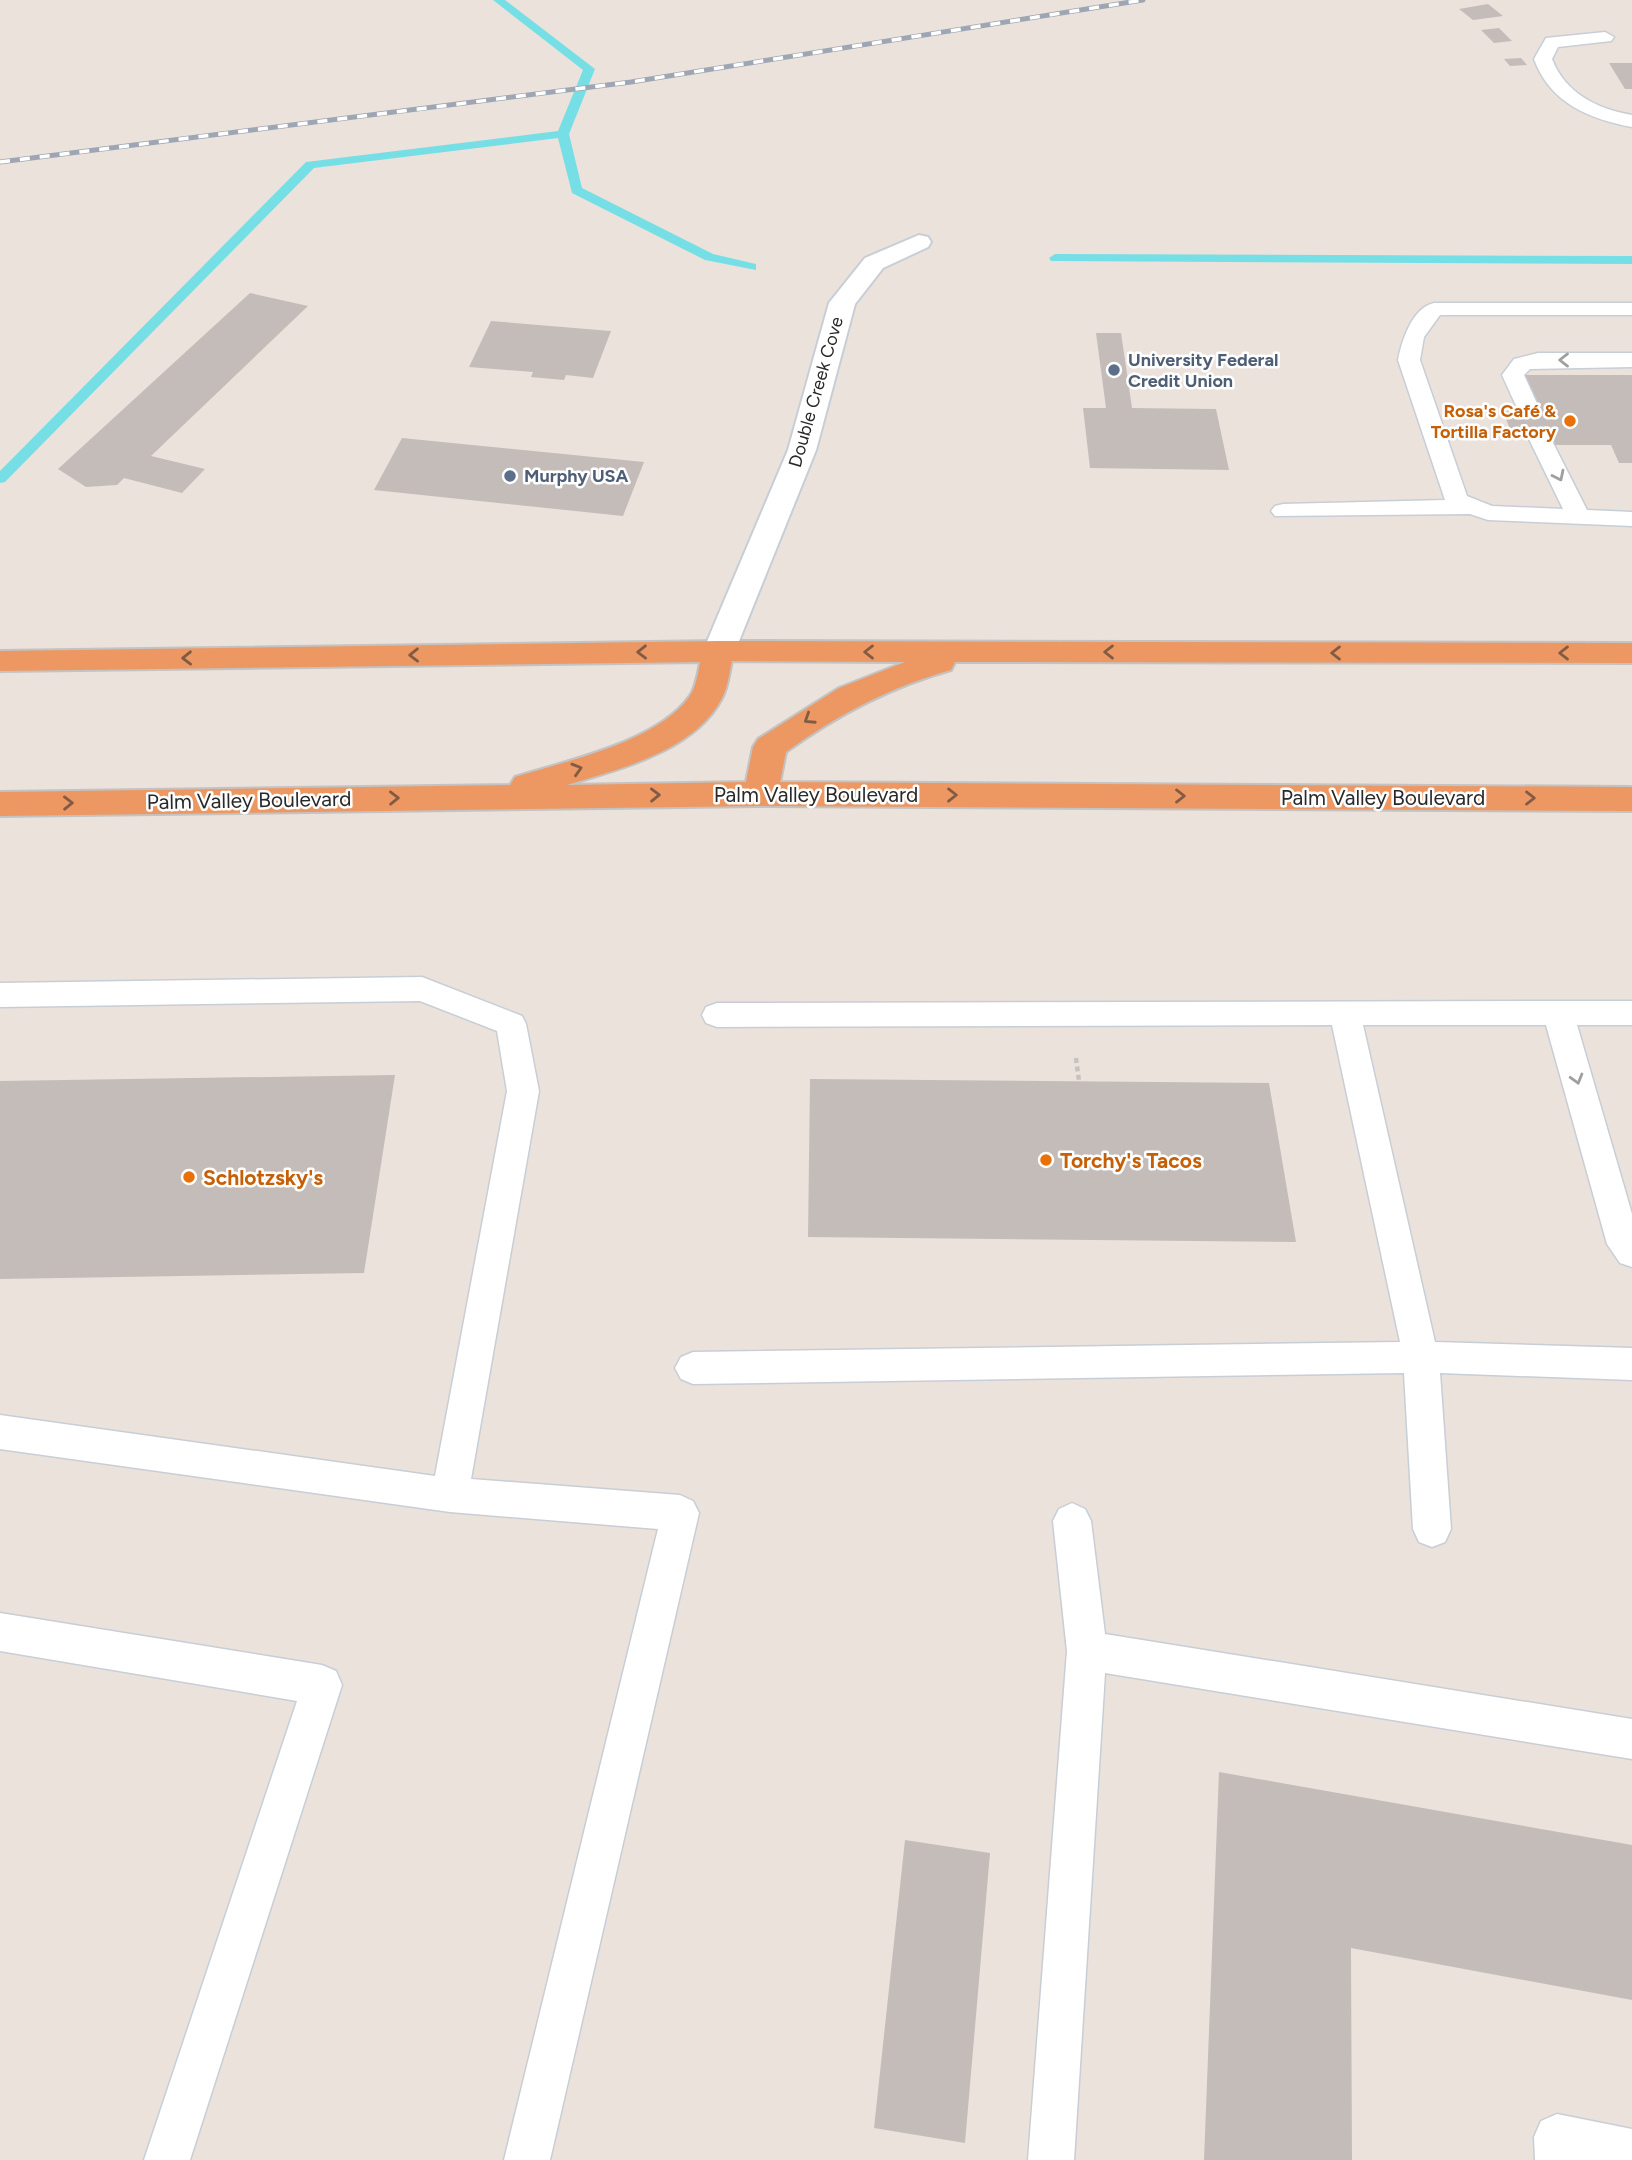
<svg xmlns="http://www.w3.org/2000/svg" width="1632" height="2160" viewBox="0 0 1632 2160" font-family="Figtree,sans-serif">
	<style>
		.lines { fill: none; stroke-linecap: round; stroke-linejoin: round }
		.stream { fill: #76dfe6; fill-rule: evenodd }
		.building { fill: #c3bcb9 }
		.service-casing { stroke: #c8ced6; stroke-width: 3 }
		.minor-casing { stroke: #c8ced6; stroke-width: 4 }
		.trunk-casing { stroke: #c3c3c3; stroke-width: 4 }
		.path { stroke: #c3c3c3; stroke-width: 4.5; stroke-dasharray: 5 3.5; stroke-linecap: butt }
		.service { fill: #fff; fill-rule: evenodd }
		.minor { fill: #fff; fill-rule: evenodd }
		.trunk { fill: #ed9862; fill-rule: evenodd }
		.rail-casing { stroke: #9fa6b3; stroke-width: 5 }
		.rail { stroke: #fff; stroke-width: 3.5; stroke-dasharray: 10; stroke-linecap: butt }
		.oneway { stroke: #9f9f9f }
		.oneway2 { stroke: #815b43 }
		.service-dot { fill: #5c6f8a; stroke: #fff; stroke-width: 2.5 }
		.food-dot { fill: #e8710a; stroke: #fff; stroke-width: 2.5 }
		.labels { text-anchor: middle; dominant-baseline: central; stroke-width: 5; stroke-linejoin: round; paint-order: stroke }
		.far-service-label { font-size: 18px; font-weight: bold; fill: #4e5e75; stroke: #fff; text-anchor: start }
		.far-street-label { font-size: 18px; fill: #292929; stroke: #fff }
		.far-food-label { font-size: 18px; font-weight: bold; fill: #c56008; stroke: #fff; text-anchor: end }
		.street-label { font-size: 21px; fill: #292929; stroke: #fff }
		.food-label { font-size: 21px; font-weight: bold; fill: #c56008; stroke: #fff; text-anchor: start }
	</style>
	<rect width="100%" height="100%" fill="#ebe2dc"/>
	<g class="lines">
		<!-- stream -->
		<path class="stream" d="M493 0H505L595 69 569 134 582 188 713 254 756 264V270L705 260 572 193 558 138 314 168 5 482 0 483V471L306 162 558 131 583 70Z
			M1055 254 1632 256V264L1051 261 1049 258Z"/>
	</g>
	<!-- building -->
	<path class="building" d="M1488 4 1503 16 1473 20 1459 9Z
		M1499 28 1512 41 1494 43 1481 30Z
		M1521 58 1527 65 1510 66 1504 59Z
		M1609 63H1632V89H1625Z
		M250 293 308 306 151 456 205 469 182 493 124 478 117 485 86 487 58 469Z
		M491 321 611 331 593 378 566 375 564 380 531 377 533 372 469 367Z
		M1096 333H1121L1132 408 1216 409 1229 470 1090 468 1083 408H1106Z
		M1523 375H1632V463H1619L1611 445H1550L1545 431 1511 432 1503 411H1539Z
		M402 438 644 462 623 516 374 490Z
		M395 1075 364 1273 0 1279V1081Z
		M810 1079 1269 1083 1296 1242 808 1237Z
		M1219 1772 1632 1845V2000L1351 1948 1352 2160H1204Z
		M905 1840 990 1853 965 2143 874 2128Z"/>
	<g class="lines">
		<defs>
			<path id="service" d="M1605 32 1614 37 1611 41 1558 47 1552 59C1565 93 1597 109 1632 115V127C1589 119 1550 103 1534 59L1546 38Z
				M1434 303H1632V315H1440L1424 337 1420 360 1467 496 1492 506 1563 509 1527 435 1538 428 1549 435 1587 510 1632 512V526L1488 520 1470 514 1275 516 1271 511 1275 506 1283 504 1445 500 1398 360C1402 340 1412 308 1434 303Z
				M1538 353H1632V367L1530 369 1524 375 1540 410 1529 417 1518 410 1502 375 1514 359Z
				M422 977 522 1016 526 1024 539 1091 471 1479 680 1495 693 1501 699 1513 550 2160H504L658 1529 450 1512 0 1449V1415L435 1476 507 1091 497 1031 420 1001 0 1007V983Z
				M1558 1001H1632V1025H1577L1632 1214V1267L1620 1263 1607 1244 1546 1025H1363L1435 1342 1632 1348V1380L1440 1373 1451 1529 1445 1542 1432 1547 1419 1542 1413 1529 1404 1373 693 1384 681 1379 675 1368 681 1357 693 1352 1400 1342 1332 1025 717 1027 706 1023 702 1015 706 1007 717 1003Z
				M1072 1503 1085 1509 1091 1521 1105 1634 1632 1719V1759L1105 1673 1074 2160H1028L1067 1651 1053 1521 1059 1509Z
				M0 1613 322 1665 336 1671 342 1685 190 2160H144L297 1701 0 1651Z
				M1557 2114 1632 2129V2160H1535L1534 2137 1541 2121Z"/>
			<path id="minor" d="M919 235 928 237 931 242 928 247 883 268 855 304 816 450 735 651 730 658 719 661 708 658 703 651 788 450 829 303 865 258Z"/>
			<path id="trunk" d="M719 641 1632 643V663L955 662 951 670C890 687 837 715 786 752L780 782 1632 787V811L761 806 0 816V792L510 785 515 777C566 761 657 742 689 697 696 688 698 673 700 662L0 671V651ZM732 661 905 662 839 688 758 739 753 747 746 782 567 785C619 769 695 751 722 698 728 687 729 674 732 661Z"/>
		</defs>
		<!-- service casing -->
		<use href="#service" class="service-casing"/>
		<!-- minor casing -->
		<use href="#minor" class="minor-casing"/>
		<!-- trunk casing -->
		<use href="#trunk" class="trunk-casing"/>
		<!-- path -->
		<path class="path" d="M1076 1058 1079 1081"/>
		<!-- service -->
		<use href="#service" class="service"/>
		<!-- minor -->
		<use href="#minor" class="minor"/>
		<!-- trunk -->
		<use href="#trunk" class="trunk"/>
		<defs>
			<path id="rail" d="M0 162 631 82 1143 0"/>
		</defs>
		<!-- rail casing -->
		<use href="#rail" class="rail-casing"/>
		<!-- rail -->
		<use href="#rail" class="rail"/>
	</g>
	<!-- one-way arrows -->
	<defs><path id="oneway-chevron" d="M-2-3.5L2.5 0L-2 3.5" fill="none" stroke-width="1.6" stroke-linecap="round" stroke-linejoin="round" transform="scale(1.75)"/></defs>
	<g class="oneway">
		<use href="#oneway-chevron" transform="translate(1564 360) rotate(180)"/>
		<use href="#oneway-chevron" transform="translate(1559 476) rotate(64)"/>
		<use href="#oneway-chevron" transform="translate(1577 1079) rotate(74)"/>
	</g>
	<g class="oneway2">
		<use href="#oneway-chevron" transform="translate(642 652) rotate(179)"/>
		<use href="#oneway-chevron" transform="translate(869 652) rotate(-180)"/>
		<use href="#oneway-chevron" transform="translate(1109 652) rotate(-180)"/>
		<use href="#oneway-chevron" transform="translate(1336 653) rotate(-180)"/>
		<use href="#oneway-chevron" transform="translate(1564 653) rotate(-180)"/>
		<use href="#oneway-chevron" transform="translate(414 655) rotate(179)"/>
		<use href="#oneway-chevron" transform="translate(187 658) rotate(179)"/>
		<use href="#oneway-chevron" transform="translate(809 719) rotate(147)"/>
		<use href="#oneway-chevron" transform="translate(577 769) rotate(-17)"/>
		<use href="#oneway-chevron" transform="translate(655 795) rotate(-1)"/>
		<use href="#oneway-chevron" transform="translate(952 795)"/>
		<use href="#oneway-chevron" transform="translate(1180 796)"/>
		<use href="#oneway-chevron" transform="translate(394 798) rotate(-1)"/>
		<use href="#oneway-chevron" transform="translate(1530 798)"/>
		<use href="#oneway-chevron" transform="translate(68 803) rotate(-1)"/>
	</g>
	<!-- markers -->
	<g class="service-dot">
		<circle cx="1114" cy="370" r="7"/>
		<circle cx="510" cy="476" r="7"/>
	</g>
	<g class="food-dot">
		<circle cx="1570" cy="421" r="7"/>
		<circle cx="1046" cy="1160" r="7"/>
		<circle cx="189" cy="1177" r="7"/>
	</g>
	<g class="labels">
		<!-- far-service labels -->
		<g class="far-service-label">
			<text x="1128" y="360">University Federal<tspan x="1128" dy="21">Credit Union</tspan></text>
			<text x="524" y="476">Murphy USA</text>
		</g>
		<!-- far-street labels -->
		<g class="far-street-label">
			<text transform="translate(816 392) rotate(-74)">Double Creek Cove</text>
		</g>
		<!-- far-food labels -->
		<g class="far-food-label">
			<text x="1556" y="411">Rosa's Café &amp;<tspan x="1556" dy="21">Tortilla Factory</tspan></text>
		</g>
		<!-- street labels -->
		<g class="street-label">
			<text x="816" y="794">Palm Valley Boulevard</text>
			<text x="1383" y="797">Palm Valley Boulevard</text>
			<text transform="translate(249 800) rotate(-1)">Palm Valley Boulevard</text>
		</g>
		<!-- food labels -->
		<g class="food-label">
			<text x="1060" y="1160">Torchy's Tacos</text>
			<text x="203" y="1177">Schlotzsky's</text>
		</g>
	</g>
</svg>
